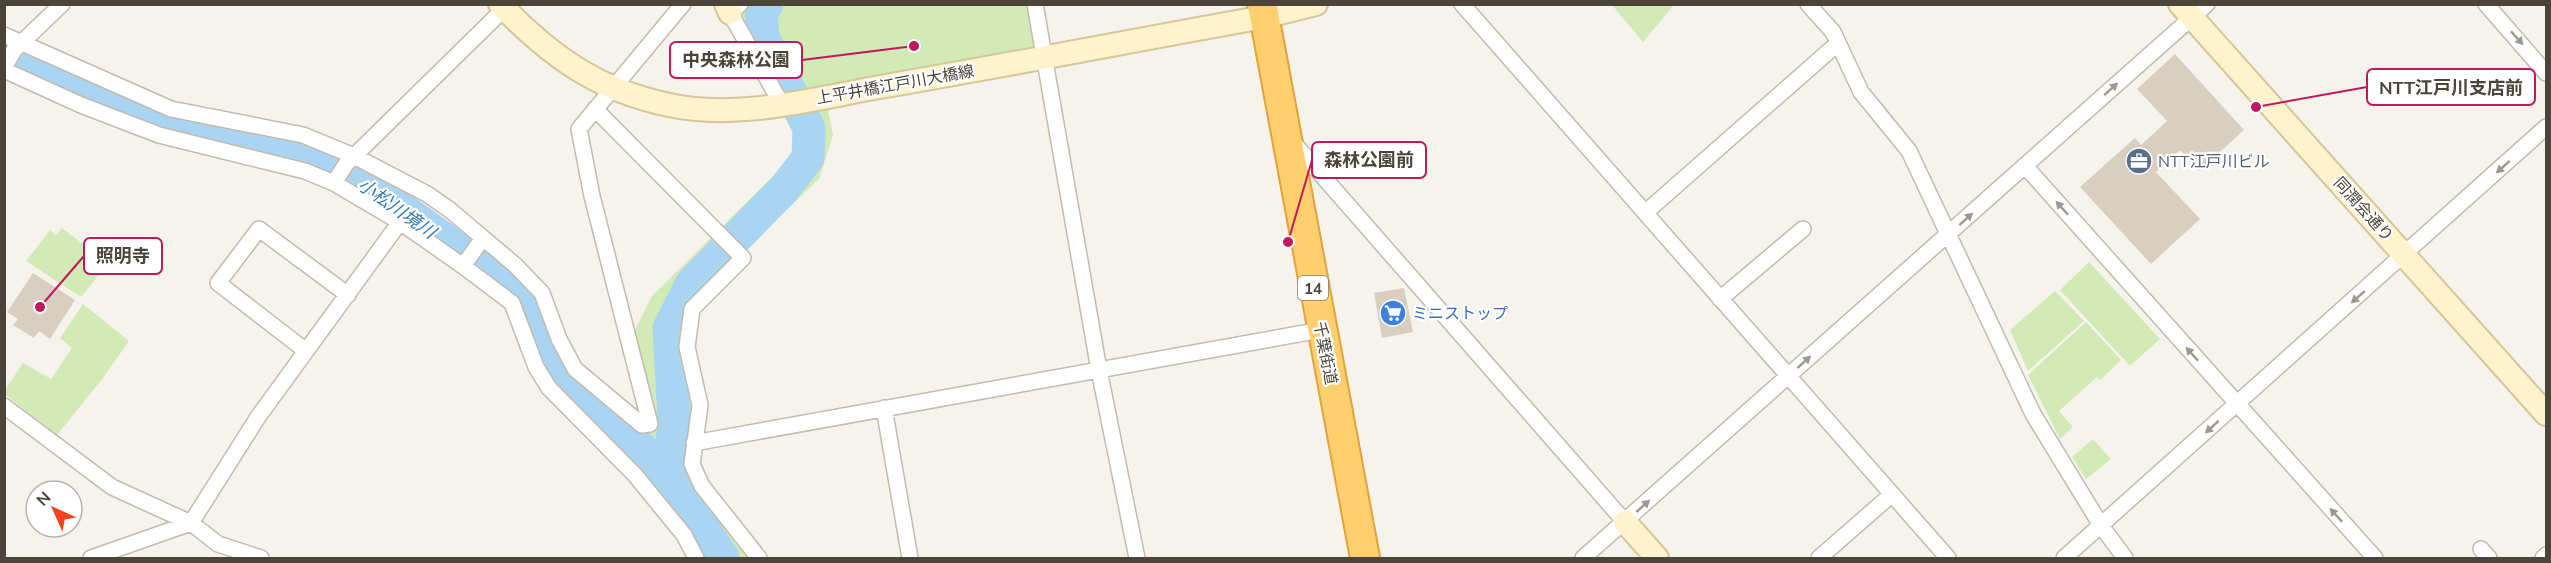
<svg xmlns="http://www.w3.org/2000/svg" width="2551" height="563" viewBox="0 0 2551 563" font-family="Mulish,'Noto Sans JP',sans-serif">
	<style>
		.green { fill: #d2eab5 }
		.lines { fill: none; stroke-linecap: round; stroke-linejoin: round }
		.river { stroke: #a9d4f2; stroke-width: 33 }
		.building { fill: #d8cfc1 }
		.street-casing { stroke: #c2bbae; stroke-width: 18 }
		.secondary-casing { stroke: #d6c79b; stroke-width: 26 }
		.highway-casing { stroke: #e0a43c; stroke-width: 32 }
		.street { stroke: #fff; stroke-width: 15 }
		.secondary { stroke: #fff3cd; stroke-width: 22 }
		.highway { stroke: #ffcf6e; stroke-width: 28 }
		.oneway { fill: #9c9892 }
		.labels { text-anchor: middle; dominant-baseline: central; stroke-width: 4.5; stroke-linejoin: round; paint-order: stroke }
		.shield { fill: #fff; stroke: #817c74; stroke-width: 1.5 }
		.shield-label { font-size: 15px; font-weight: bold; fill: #4b4439 }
		.street-label { font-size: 16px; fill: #4b4439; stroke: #fff }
		.service-label { font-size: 16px; fill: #4e5e75; stroke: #fff; text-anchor: start }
		.shop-label { font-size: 16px; fill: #366cbe; stroke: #fff; text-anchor: start }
		.water-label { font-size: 18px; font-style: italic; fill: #2e7ab2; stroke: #fff }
		.leader { fill: none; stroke: #c2185b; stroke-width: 2 }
		.callout-dot { fill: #c2185b; stroke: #fff; stroke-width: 2 }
		.callout { fill: #fff; stroke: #c2185b; stroke-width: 2 }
		.callout-label { font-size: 18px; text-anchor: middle; font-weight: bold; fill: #4b4439 }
	</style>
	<rect width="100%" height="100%" fill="#f6f3ec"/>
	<!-- green -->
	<path class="green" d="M785 4 1031 5 1039 52 825 94 833 135 819 179 692 299 681 350 692 404 685 434 689 479 753 558H704C668 490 608 437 552 384L580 382 646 435 657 422 635 330 652 296 801 148 791 110 736 13 745 5H784L778 14Z
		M1612 5H1674L1643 42Z
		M62 228 101 258 95 266 102 271 81 297 26 261 50 230 56 235Z
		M2089 262 2160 339 2130 366 2060 290Z
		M2055 291 2084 321 2028 371 2010 330Z
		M83 304 129 341 103 378 57 435 5 394V390L23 363 51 379 72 348 60 338Z
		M2086 322 2121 360 2100 380 2097 377 2059 411 2073 427 2060 439 2028 375Z
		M2093 439 2111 459 2086 479 2072 457Z"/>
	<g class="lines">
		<!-- river -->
		<path class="river" d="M4 50 84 89 360 179 443 238 525 300 547 332 572 390 625 432 669 476 723 558
			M669 476 674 419 669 328 692 283 784 189 808 158 809 128 763 38 761 12 767 4"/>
	</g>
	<!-- building -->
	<path class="building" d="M2175 54 2244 130 2199 171 2180 150 2156 172 2200 219 2151 264 2080 187 2135 138 2141 145 2167 121 2137 89Z
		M33 273 75 300 50 339 39 331 34 338 13 325 18 319 7 312Z
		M1404 288 1413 332 1382 338 1374 293Z"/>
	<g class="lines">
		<defs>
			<path id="street" d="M740 4 730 13 781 103
				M1035 4 1099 370 1137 558
				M1462 4 1948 558
				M1808 4 1833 32 1861 92 1909 151 2033 414 2102 527 2125 558
				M2486 4 2546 73
				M4 35 171 109 303 135 354 156 427 194 450 210 515 265 542 293 559 339 575 369 642 425 650 424 592 196 579 129 683 4
				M4 68 14 50 62 4
				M4 70 81 105 159 135 305 171 334 183 400 222 463 266 512 303 536 367 549 388 635 475 684 535 696 558
				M595 109 743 258 692 309 687 347 700 405 692 464 702 486 759 558
				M1291 140 1625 522
				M2025 166 2375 558
				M334 183 346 164 509 4
				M1646 212 1837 44
				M463 266 483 238
				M1720 299 1803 229
				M306 351 218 283 259 229 348 295
				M4 406 112 487 191 523 258 417 400 222
				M884 408 910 558
				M694 443 1321 330
				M2481 549 2489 558
				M91 558 191 523 218 544 261 558
				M1583 558 2207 4
				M1819 558 1891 495
				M2064 558 2546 127
				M2543 558 2546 555"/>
			<path id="secondary" d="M500 4C550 56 597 90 669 105 738 120 812 99 880 87 1008 65 1136 40 1264 17L1316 4
				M726 4 730 13
				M2180 4 2546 414
				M1625 522 1657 558"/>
			<path id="highway" d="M1262 4 1365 558"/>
		</defs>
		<!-- street casing -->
		<use href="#street" class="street-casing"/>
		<!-- secondary casing -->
		<use href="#secondary" class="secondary-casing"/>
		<!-- highway casing -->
		<use href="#highway" class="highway-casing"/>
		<!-- street -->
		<use href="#street" class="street"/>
		<!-- secondary -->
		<use href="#secondary" class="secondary"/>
		<!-- highway -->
		<use href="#highway" class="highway"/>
	</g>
	<!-- one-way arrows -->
	<defs><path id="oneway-solid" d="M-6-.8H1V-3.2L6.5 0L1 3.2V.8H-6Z" transform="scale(1.5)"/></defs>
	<g class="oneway">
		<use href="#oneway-solid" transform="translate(2517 38) rotate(48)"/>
		<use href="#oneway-solid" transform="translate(2111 89) rotate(-42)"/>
		<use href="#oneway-solid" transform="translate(2503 167) rotate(138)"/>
		<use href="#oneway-solid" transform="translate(2062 208) rotate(-132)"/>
		<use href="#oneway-solid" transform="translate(1966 219) rotate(-42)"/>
		<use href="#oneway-solid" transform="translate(2358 297) rotate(139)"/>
		<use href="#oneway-solid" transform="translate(2192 354) rotate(-132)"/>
		<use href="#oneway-solid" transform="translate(1804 362) rotate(-42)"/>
		<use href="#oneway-solid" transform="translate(2212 427) rotate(138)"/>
		<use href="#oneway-solid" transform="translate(1643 506) rotate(-42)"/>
		<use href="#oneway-solid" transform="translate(2336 515) rotate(-132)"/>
	</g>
	<!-- icons -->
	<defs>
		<symbol id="office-disc" viewBox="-11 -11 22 22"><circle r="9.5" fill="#5c6f8a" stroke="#fff"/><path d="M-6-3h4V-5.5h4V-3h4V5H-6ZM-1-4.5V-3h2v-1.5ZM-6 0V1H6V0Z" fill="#fff"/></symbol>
		<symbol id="supermarket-disc" viewBox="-11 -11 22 22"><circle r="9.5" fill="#3f7fe0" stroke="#fff"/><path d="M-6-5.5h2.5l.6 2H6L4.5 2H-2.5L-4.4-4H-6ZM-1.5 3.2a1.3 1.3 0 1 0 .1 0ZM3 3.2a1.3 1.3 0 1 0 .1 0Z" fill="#fff"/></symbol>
	</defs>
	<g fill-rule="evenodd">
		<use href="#office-disc" x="2124" y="146" width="30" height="30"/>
		<use href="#supermarket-disc" x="1378" y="298" width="30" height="30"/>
	</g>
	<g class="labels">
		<!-- shield labels -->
		<rect class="shield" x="1298" y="276" width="30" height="24" rx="4.5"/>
		<g class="shield-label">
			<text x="1313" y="288">14</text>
		</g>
		<!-- street labels -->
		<g class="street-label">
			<text transform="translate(895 84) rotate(-10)">上平井橋江戸川大橋線</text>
			<text transform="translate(2364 209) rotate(48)">同潤会通り</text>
			<text transform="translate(1326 353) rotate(79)">千葉街道</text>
		</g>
		<!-- service labels -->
		<g class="service-label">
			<text x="2158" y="161">NTT江戸川ビル</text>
		</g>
		<!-- shop labels -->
		<g class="shop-label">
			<text x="1412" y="313">ミニストップ</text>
		</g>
		<!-- water labels -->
		<g class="water-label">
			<text transform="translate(397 208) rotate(35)">小松川境川</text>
		</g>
	</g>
	<!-- callouts -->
	<path class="leader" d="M914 46L802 60M2256 107L2367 87M1288 242L1312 160M40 307L84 256"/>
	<g class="callout-dot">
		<circle cx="914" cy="46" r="6"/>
		<circle cx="2256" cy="107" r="6"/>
		<circle cx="1288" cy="242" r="6"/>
		<circle cx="40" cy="307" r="6"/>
	</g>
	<g class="callout">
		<rect x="670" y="42" width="132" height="36" rx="6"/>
		<rect x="2367" y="69" width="168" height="36" rx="6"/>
		<rect x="1312" y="142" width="114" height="36" rx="6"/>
		<rect x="84" y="238" width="78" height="36" rx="6"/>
	</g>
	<g class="callout-label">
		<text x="736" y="66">中央森林公園</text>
		<text x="2451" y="94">NTT江戸川支店前</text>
		<text x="1369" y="166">森林公園前</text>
		<text x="123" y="262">照明寺</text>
	</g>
	<!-- border -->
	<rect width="2551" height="563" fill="none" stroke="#4b4439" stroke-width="12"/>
	<!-- north arrow -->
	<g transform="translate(54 509) rotate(315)"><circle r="28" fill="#ffffff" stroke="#b7b4b0" stroke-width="1.5"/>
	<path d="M0-4.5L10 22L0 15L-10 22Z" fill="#fc3f1d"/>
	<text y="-9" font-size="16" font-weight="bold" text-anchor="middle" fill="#4b4439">N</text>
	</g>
</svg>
